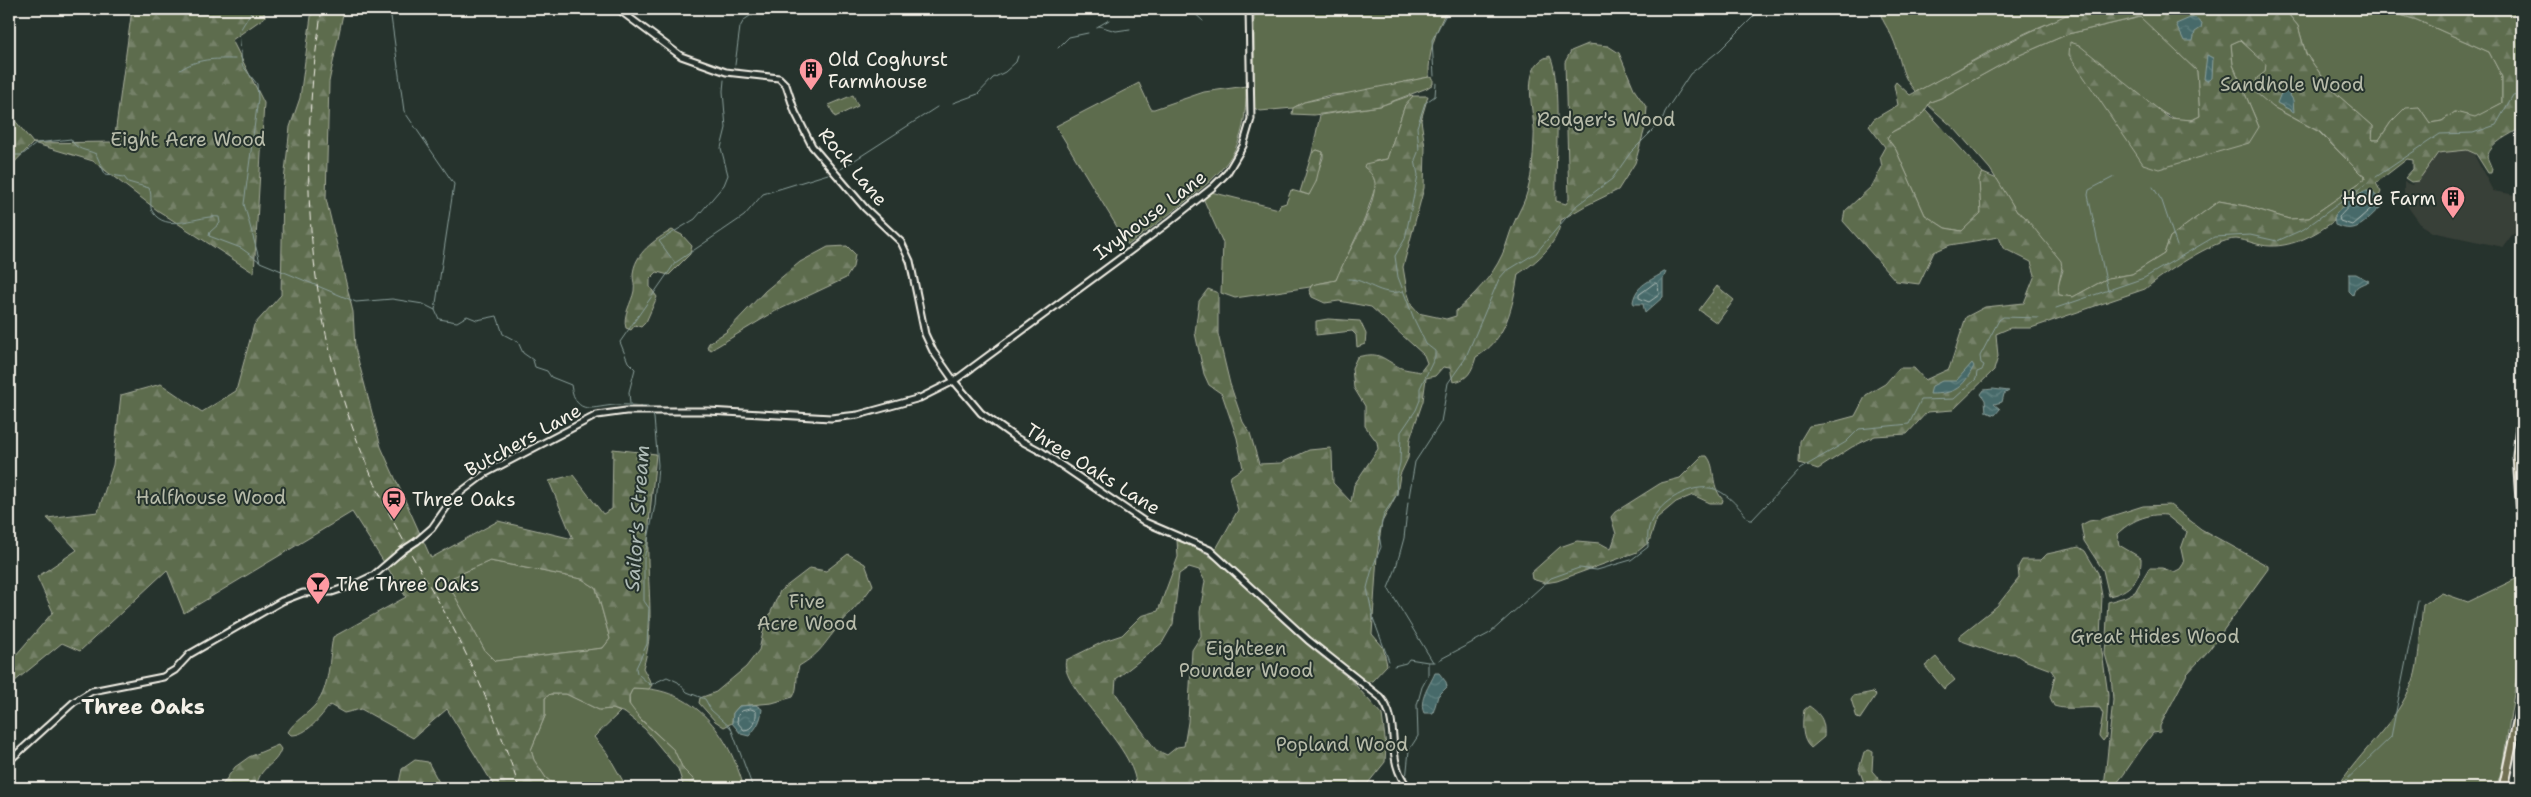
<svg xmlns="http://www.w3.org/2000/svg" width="2531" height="797" viewBox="0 0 2531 797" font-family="'Shantell Sans',sans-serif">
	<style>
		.built { fill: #393f38 }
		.green { fill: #5d6c4e; stroke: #a8ae9b }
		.forest { fill: url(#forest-firs); stroke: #a8ae9b; fill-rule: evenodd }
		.garden { fill: url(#garden-dots); stroke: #a8ae9b }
		.water { fill: url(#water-waves); stroke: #8ca09c }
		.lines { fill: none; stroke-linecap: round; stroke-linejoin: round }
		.shore { stroke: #aebbb6; stroke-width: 1 }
		.stream { stroke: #8ca09c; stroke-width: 1 }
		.tertiary-casing { stroke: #f4f1e8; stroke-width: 9 }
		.primary-casing { stroke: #f4f1e8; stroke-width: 11 }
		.tertiary { stroke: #26332d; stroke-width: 5 }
		.primary { stroke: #716f52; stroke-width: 7 }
		.rail { stroke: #f4f1e8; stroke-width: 1; stroke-dasharray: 8 4; stroke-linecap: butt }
		.tertiary-bridge-casing { stroke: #f4f1e8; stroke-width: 9; stroke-linecap: butt }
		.tertiary-bridge { stroke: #26332d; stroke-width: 5 }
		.labels { text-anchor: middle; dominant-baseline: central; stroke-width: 4; stroke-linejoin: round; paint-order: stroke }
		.poi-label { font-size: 19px; fill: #f4f1e8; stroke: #26332d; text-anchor: start }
		.park-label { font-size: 19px; fill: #b8bcaa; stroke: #26332d }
		.street-label { font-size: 19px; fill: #f4f1e8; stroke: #26332d }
		.water-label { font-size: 20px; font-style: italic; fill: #aebbb6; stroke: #26332d }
		.quarter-label { font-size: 21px; font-weight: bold; fill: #f4f1e8; stroke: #26332d }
	</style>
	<defs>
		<pattern id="forest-firs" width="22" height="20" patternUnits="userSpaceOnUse" patternTransform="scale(1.25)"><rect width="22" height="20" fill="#5d6c4e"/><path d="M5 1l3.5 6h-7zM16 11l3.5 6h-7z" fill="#758168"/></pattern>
		<pattern id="garden-dots" width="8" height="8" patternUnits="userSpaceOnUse" patternTransform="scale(1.25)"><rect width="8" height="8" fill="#5d6c4e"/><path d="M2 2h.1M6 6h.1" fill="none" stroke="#758168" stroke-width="1.8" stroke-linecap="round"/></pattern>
		<pattern id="water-waves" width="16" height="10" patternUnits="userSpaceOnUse" patternTransform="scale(1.25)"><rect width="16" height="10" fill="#466a6a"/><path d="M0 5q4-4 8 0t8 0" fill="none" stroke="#61807f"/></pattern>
	</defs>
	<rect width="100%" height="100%" fill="#26332d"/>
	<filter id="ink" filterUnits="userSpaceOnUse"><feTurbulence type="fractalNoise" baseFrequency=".02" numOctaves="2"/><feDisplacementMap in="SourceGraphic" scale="10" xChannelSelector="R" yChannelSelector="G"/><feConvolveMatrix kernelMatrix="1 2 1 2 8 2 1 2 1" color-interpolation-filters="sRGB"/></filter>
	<g filter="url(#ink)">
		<!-- built -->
		<path class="built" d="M2470 147 2493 191 2522 196V230L2512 235 2503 247 2432 232 2421 225 2408 207 2404 194V182L2412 185 2433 150Z"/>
		<!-- green -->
		<path class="green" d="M1254 9H1447C1436 31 1428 51 1429 77L1349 94 1330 95 1304 102 1293 108 1260 111 1254 108Z
			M1896 9H2096C2030 22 1975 62 1916 92 1899 74 1902 60 1893 39 1889 29 1882 22 1880 11L1888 12Z
			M2284 9H2381L2417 20 2489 52 2502 77V103L2475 118 2455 112 2442 121 2430 123 2419 107 2391 122 2379 140H2372L2373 126 2332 90 2306 54 2298 26Z
			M2141 17 2197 71 2200 116C2181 127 2165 114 2149 103L2143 164 2259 127 2233 65 2231 44 2240 40 2267 64 2265 72 2273 107 2319 132 2360 173 2365 175V179L2309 218 2289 219 2246 206 2219 201 2170 237 2164 254 2132 274 2108 278 2073 297 2059 295 2057 289 2063 270 2024 216 2017 212 1990 169 1955 129 1928 105 1930 102 1941 98 2015 57 2068 34Z
			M1139 83 1151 109H1154L1204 92 1246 86C1247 149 1228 169 1181 205 1163 219 1146 232 1128 245L1056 126Z
			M853 95 858 106 835 117 829 105Z
			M1412 95 1413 96 1405 105 1387 159 1375 161 1372 173 1376 185 1365 218 1336 280 1312 285 1310 287 1235 298 1221 293 1223 243 1203 198 1211 192 1279 209 1280 205 1286 203 1291 190 1309 195 1323 158V152L1317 150 1312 153 1320 115 1380 106Z
			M1926 110 1983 173 1979 179 1981 213 1962 231 1945 228 1925 215 1896 150 1887 138 1890 133 1914 121Z
			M490 561 582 579 596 588 610 639 603 648 495 661 485 651 451 589 452 577Z
			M2520 577 2522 643 2502 769 2496 788H2337C2360 751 2397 723 2413 681 2420 662 2420 627 2423 605L2442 593 2468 602Z
			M1936 657 1955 680 1944 689 1925 666Z
			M633 688C695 687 729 734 744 788H702L683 769 674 750 630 709 629 696Z
			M550 694H566L599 710 613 709 620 712 594 737 607 753 627 788H558L546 778 534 760 531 750 545 716V698Z"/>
		<!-- forest -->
		<path class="forest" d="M132 9H263L265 17 232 40 264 103 254 273 157 210 93 161 33 143 9 168V113L33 143 114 142Z
			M312 9H344L329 82 326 199 353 312 355 348 381 447 431 558 498 521 573 539 549 481 573 475 603 514 612 509 613 449 656 454C653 489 647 526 648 561 649 598 654 632 643 668L652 685 649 689 633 688 629 696V704L641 720 674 750 683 769 702 788H684L678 769 645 729 625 713 613 709 599 710 566 694H550L545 698V716L531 750 534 760 546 778 558 788H484L493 784 447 709 413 738 361 709 344 713 330 705C321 716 307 736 291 735L288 732C294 721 308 714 316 704 330 688 329 657 333 637L406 597 352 512 184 613 167 570 80 651 62 643 9 686V663L53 612 37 577 77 550 47 518 98 512 113 465 121 395 161 384 202 412 236 391 254 325 281 295 283 190 290 127 300 98ZM490 561 582 579 596 588 610 639 603 648 495 661 485 651 451 589 453 577Z
			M2096 9H2284L2298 26 2306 54 2332 90 2373 126 2372 140H2379L2391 122 2405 108 2419 107 2430 123 2442 121 2455 112 2475 117 2502 103V77L2489 52 2417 20 2381 9H2522V127C2509 136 2492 141 2487 157L2492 169 2491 173H2488L2476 154 2467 150 2438 153 2418 181 2411 182 2405 178 2413 169V160L2407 159 2376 183 2381 192 2378 198 2371 191 2334 216V221C2316 234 2293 247 2270 246 2259 246 2247 240 2236 239 2214 239 2162 275 2145 289L2031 328H2010L1996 334 1998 357 1994 370 1953 410 1927 412 1907 434 1875 436 1852 447 1818 469 1799 463 1800 441 1809 426 1829 423 1855 416 1866 395 1885 384 1899 368H1914L1925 380 1949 369 1966 317 1985 307 2024 303 2035 275 2031 262 2003 248 1999 237 1950 245 1934 252 1919 284 1896 281 1843 221 1845 211 1872 186 1882 167 1880 156 1885 147 1869 126 1874 119 1898 105 1894 85 1896 82 1910 95 2021 36 2066 15ZM2140 17 2197 71 2200 116 2192 120 2169 118 2079 45 2070 42 2069 55 2143 164 2159 169 2249 143 2259 127 2233 65 2231 44 2240 40 2266 64 2265 72 2257 78 2255 92 2273 107 2320 132 2360 173 2365 175V179L2309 218 2289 219 2246 206 2219 201 2170 237 2164 254 2132 274 2108 278 2073 297 2059 295C2056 283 2064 273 2061 261L2024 216 2017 212 1997 179 1983 173 1979 179 1981 213 1962 231 1945 228 1925 215 1896 150 1887 138C1892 128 1905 127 1914 121 1922 116 1926 109 1930 102L1941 98 2015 57 2068 34Z
			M1588 44 1608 46 1619 53 1635 91 1647 108 1645 128 1635 163 1618 190 1585 206 1561 220C1558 244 1537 262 1518 274 1513 306 1506 341 1476 357 1472 371 1468 380 1453 382L1450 368 1443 367 1435 376 1426 378 1423 401 1410 439 1408 458 1400 475 1397 494 1382 522 1377 555 1372 634 1383 647 1387 665 1372 681 1362 682 1330 658 1219 556 1216 549 1238 510 1230 481 1231 476 1243 468 1237 438 1222 394 1209 385 1204 374 1195 333 1199 301 1208 289 1218 293V334L1230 384 1243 422 1250 433 1259 464 1281 463 1309 450 1330 448 1332 452 1333 483 1351 502 1354 485 1378 449 1377 442 1365 426V406L1354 388 1352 368 1357 357C1379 352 1379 356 1397 366 1403 370 1413 370 1420 372L1427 363 1424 355 1371 307 1339 301 1325 303 1312 297 1309 290 1312 285 1336 280C1348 250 1371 219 1375 186 1376 178 1370 172 1364 167L1365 164 1387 159 1405 105 1413 96H1428L1421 120 1425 147 1424 188 1403 267 1407 291 1412 306 1418 313 1446 319 1456 316V311C1474 295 1492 277 1502 255 1507 245 1509 233 1514 223 1517 215 1522 207 1525 199 1532 179 1533 159 1534 138 1536 114 1517 65 1550 56 1562 79 1555 170 1556 201L1566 204 1569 199 1565 62 1571 51Z
			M1429 77 1433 78V84L1427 88 1380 106 1314 115 1292 114 1293 108 1304 102Z
			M1317 150 1323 152 1316 182 1309 195 1300 192 1312 153Z
			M672 230 682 235 692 246 690 254 669 275 657 272 650 279V287L657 297 646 322 641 327 635 325 631 330 626 328C622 316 632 302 634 291 635 285 633 280 633 275 634 253 656 239 672 230Z
			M847 246 855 254 853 267 846 278 774 312 711 350 707 347 709 343 726 332 765 291 800 262 828 247Z
			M1328 319 1360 321 1366 334 1365 344 1357 347 1356 335 1352 331 1316 335V321Z
			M1702 456H1707C1717 469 1709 483 1723 500L1722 503H1710L1693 495 1676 502 1657 518 1649 542 1637 552 1557 581 1545 583 1532 579 1531 573 1560 547 1577 541 1600 543 1611 549 1616 534 1611 517 1615 512 1661 483 1680 478Z
			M2170 505 2201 529 2268 566V569L2209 650 2187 674 2160 726V732L2153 733C2138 751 2128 771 2113 788H2104L2113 700 2111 675 2105 654 2108 602 2125 597 2135 592 2149 568H2162L2174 572 2180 569 2184 563 2181 549 2187 532 2166 515C2148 513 2130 521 2117 534L2119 545 2141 558C2142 579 2129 592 2109 596L2103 570 2084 541 2081 525 2089 521 2102 519 2143 506Z
			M1181 539 1219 562 1306 644 1352 681 1382 715 1386 746 1385 762 1364 788H1136C1138 747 1057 686 1066 660L1107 640 1122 635 1141 616 1158 611 1178 557 1177 540ZM1189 567 1199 570 1205 581 1200 612 1201 636 1192 650 1188 722 1184 746 1177 747 1167 755 1156 750 1126 709 1115 692 1116 679 1162 643 1173 624 1179 574Z
			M2079 547 2085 551 2098 573 2102 596 2100 638 2108 695 2106 737 2103 741 2099 736 2103 714 2100 708C2084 706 2069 711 2054 706L2050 697 2055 676 2051 670 2024 660 2015 654 1995 653 1959 640V636L1997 606 2019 578 2018 567 2022 560H2041L2047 554Z
			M848 554 865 564 873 585C862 602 850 612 838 627 822 646 821 653 799 666 795 678 799 687 793 697L772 703 739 706 733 713 732 723 724 727 715 721 699 703 700 698 716 692 746 667 759 650 764 628 780 591 810 568 826 571Z
			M1873 692 1876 695 1860 719 1857 718 1851 699 1853 696Z
			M1809 706C1822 715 1825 722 1824 737L1811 748C1801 740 1802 722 1804 710Z
			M278 745 281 749C275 768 260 764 256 788H220L235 767 249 757Z
			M1869 750 1873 752 1872 771 1887 788H1866L1859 769 1864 752Z
			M415 760 428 762 442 788H398L402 769Z"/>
		<!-- garden -->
		<path class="garden" d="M1717 286 1734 300 1717 323 1699 310Z"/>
		<!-- water -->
		<path class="water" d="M2190 18H2196L2202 23 2201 28 2195 32 2193 41H2184L2176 24Z
			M2207 55 2213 58 2212 78 2207 81 2204 79Z
			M2285 92H2288L2293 100 2294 112 2277 103 2281 93Z
			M2364 191H2371L2382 201V206C2364 221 2359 235 2335 225L2334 216 2349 200Z
			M1664 272H1666L1663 279V297L1645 313 1643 304H1634L1633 302C1636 284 1651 281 1664 272Z
			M2349 274H2356L2369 281C2361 285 2355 285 2353 295L2349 291Z
			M1972 363 1974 366C1963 388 1955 394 1930 394L1932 386 1942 381H1956Z
			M1993 389 2009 391 2004 394 2002 402 1994 404 2000 409 1995 415 1986 412 1985 400 1981 394 1984 390Z
			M1435 673H1439L1446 682 1447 687 1438 696 1433 713H1424C1418 700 1430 685 1435 673Z
			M756 705 762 709C761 721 757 727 749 736L741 734 732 723 733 713 739 706Z"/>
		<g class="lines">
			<!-- shore -->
			<path class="shore" d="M2369 196 2376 202 2375 205 2352 225 2340 221 2339 217C2347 209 2357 195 2369 196Z
				M1655 283 1658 284 1659 295 1649 302 1639 298V295Z
				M751 709 756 711C757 719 753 730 744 730L737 722 738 715 742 711Z"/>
			<!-- stream -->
			<path class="stream" d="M253 9 239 32 242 65 257 84 258 99 244 204 260 262 356 302 392 299 423 304 435 310
				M390 9 404 111 454 184 435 310 439 319 457 322 467 316 477 320 497 316 503 334 518 342 523 353 533 360 535 367 547 371 551 377 571 385C576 418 594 406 616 405 627 404 638 406 648 406L650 409
				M745 9 752 16
				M1190 9 1203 21
				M1127 12 1135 10
				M1099 26 1116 31 1130 29
				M1097 27 1109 20
				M1058 48 1069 37 1088 33
				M735 65 740 27 744 20 760 9
				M180 70C198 58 214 59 235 59
				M1434 76 1432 40 1449 9
				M953 103 978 94 993 78 1005 72 1016 62 1018 56
				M1661 123 1665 112 1690 74 1720 50 1761 9
				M9 155H22L37 143 71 139C76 151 86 149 96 154L105 174 124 177 128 182 149 188C153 196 149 205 152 211 166 235 200 214 219 217L220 223 210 232 209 236 241 248 259 261
				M841 169 937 107
				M2376 177 2440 134 2473 133 2496 125 2513 95 2522 93
				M2153 187 2162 201 2177 246
				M675 263 659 241 695 219 724 185 728 175 721 148 726 128 723 91 724 80
				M1348 279C1366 278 1380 298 1403 291
				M2108 291 2088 195 2089 190 2114 177
				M2056 308 2144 278 2214 237 2250 235 2277 241 2304 229 2370 181
				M630 404 629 392 635 369 628 362 620 342 675 263 744 216 763 194 828 174
				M652 412 654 418 658 465 655 505 644 559V601L649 608 647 644 636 668 637 673 650 685 667 677 678 682 687 692 705 699 711 710 731 728 753 788
				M1409 497 1415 462 1441 422 1448 383 1465 359 1499 279 1505 272 1536 253 1577 205 1612 179 1631 152 1655 128
				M1408 502 1404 538 1395 571 1388 588 1433 662
				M1439 660 1490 633 1551 578 1579 568 1597 570 1631 560 1648 547C1648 541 1647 533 1649 527 1656 504 1686 485 1710 488 1725 490 1741 509 1749 520H1752L1800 469 1846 442 1859 429 1909 424 1921 400 1954 399 1976 379 1977 372 1982 370 1984 365 1981 363 1980 356 1999 320 2003 317 2039 318
				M1389 661 1373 618 1367 588 1372 569 1381 547 1379 534 1384 514 1397 494 1396 479 1400 463 1401 432 1416 410 1420 400V388L1435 357V351L1426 344 1414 319 1398 277 1395 256 1405 239 1418 175 1415 160 1419 150 1417 127 1425 103 1435 96 1436 83
				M1394 666 1406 663 1409 659 1428 662
				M1406 780 1409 750 1418 736 1417 705 1422 687 1428 676V662H1435
				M2338 788 2391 737 2418 600"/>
			<defs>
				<path id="tertiary" d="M618 9 681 56 726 72 779 78 786 85 795 112 812 146 865 208 901 242 910 261 925 334 933 351 954 381 981 413 1016 438 1042 452 1145 522 1210 550 1308 640 1380 697C1403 723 1383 760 1409 788
					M417 541 432 528 453 498 486 473 597 415 626 411H708L831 418 858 415 920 398 954 381 1164 226 1213 187 1227 173 1243 146 1251 119 1249 9
					M9 761 74 702 92 691 163 677 175 670 190 654 282 601 303 593 332 592 353 585 374 575 402 551"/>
				<path id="primary" d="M2522 404 2517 456 2522 530
					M2503 788 2522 699"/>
			</defs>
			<!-- tertiary casing -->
			<use href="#tertiary" class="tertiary-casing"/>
			<!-- primary casing -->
			<use href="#primary" class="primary-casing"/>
			<!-- tertiary -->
			<use href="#tertiary" class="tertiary"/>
			<!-- primary -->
			<use href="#primary" class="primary"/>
			<!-- rail -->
			<path class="rail" d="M322 9C294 179 308 344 383 501 403 543 429 583 451 624 478 676 502 732 519 788"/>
			<defs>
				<path id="tertiary-bridge" d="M402 551 417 541"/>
			</defs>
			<!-- tertiary-bridge casing -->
			<use href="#tertiary-bridge" class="tertiary-bridge-casing"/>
			<!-- tertiary-bridge -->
			<use href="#tertiary-bridge" class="tertiary-bridge"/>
		</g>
	</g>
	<!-- icons -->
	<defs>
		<symbol id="building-pin" viewBox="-11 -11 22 30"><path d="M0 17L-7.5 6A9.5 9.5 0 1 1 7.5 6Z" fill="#ff9aa2" stroke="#26332d"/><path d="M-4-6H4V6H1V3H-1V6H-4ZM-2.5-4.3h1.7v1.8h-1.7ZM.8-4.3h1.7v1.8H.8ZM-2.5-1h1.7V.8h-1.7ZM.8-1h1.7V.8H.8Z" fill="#111"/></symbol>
		<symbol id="station-pin" viewBox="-11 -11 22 30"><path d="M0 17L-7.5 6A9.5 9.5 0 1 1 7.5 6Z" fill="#ff9aa2" stroke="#26332d"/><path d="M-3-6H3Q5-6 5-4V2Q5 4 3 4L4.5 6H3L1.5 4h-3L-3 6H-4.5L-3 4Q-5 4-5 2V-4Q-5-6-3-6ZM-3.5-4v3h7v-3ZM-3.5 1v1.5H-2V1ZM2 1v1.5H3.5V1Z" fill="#111"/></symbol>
		<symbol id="bar-pin" viewBox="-11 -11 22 30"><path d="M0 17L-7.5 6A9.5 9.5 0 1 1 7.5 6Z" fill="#ff9aa2" stroke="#26332d"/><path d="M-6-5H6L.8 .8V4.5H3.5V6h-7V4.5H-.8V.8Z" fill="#111"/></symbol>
	</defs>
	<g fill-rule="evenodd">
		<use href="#building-pin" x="797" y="56" width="28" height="38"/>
		<use href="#building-pin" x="2439" y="184" width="28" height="38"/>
		<use href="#station-pin" x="380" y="485" width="28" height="38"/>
		<use href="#bar-pin" x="304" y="570" width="28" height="38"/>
	</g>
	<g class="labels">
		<!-- poi labels -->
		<g class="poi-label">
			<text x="828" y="59">Old Coghurst<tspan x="828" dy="22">Farmhouse</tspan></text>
			<text x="2436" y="198" text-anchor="end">Hole Farm</text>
			<text x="412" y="499">Three Oaks</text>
			<text x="336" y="584">The Three Oaks</text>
		</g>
		<!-- park labels -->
		<g class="park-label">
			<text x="2292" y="84">Sandhole Wood</text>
			<text x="1606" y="119">Rodger's Wood</text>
			<text x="188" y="139">Eight Acre Wood</text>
			<text x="211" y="497">Halfhouse Wood</text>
			<text x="807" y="601">Five<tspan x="807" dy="22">Acre Wood</tspan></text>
			<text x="2155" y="636">Great Hides Wood</text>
			<text x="1246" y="648">Eighteen<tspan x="1246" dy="22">Pounder Wood</tspan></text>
			<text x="1342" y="744">Popland Wood</text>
		</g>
		<!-- street labels -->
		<g class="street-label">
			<text transform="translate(853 167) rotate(50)">Rock Lane</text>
			<text transform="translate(1150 215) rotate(-37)">Ivyhouse Lane</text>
			<text transform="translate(523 440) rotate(-29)">Butchers Lane</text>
			<text transform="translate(1093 469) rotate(32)">Three Oaks Lane</text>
		</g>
		<!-- water labels -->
		<g class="water-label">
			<text transform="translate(637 518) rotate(-86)">Sailor's Stream</text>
		</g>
		<!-- quarter labels -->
		<g class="quarter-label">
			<text x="143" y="707">Three Oaks</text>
		</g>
	</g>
	<!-- margin -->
	<rect width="2531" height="797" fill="none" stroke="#26332d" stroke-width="30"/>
	<rect x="15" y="15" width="2501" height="767" fill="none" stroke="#f4f1e8" stroke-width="2" filter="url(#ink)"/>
</svg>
